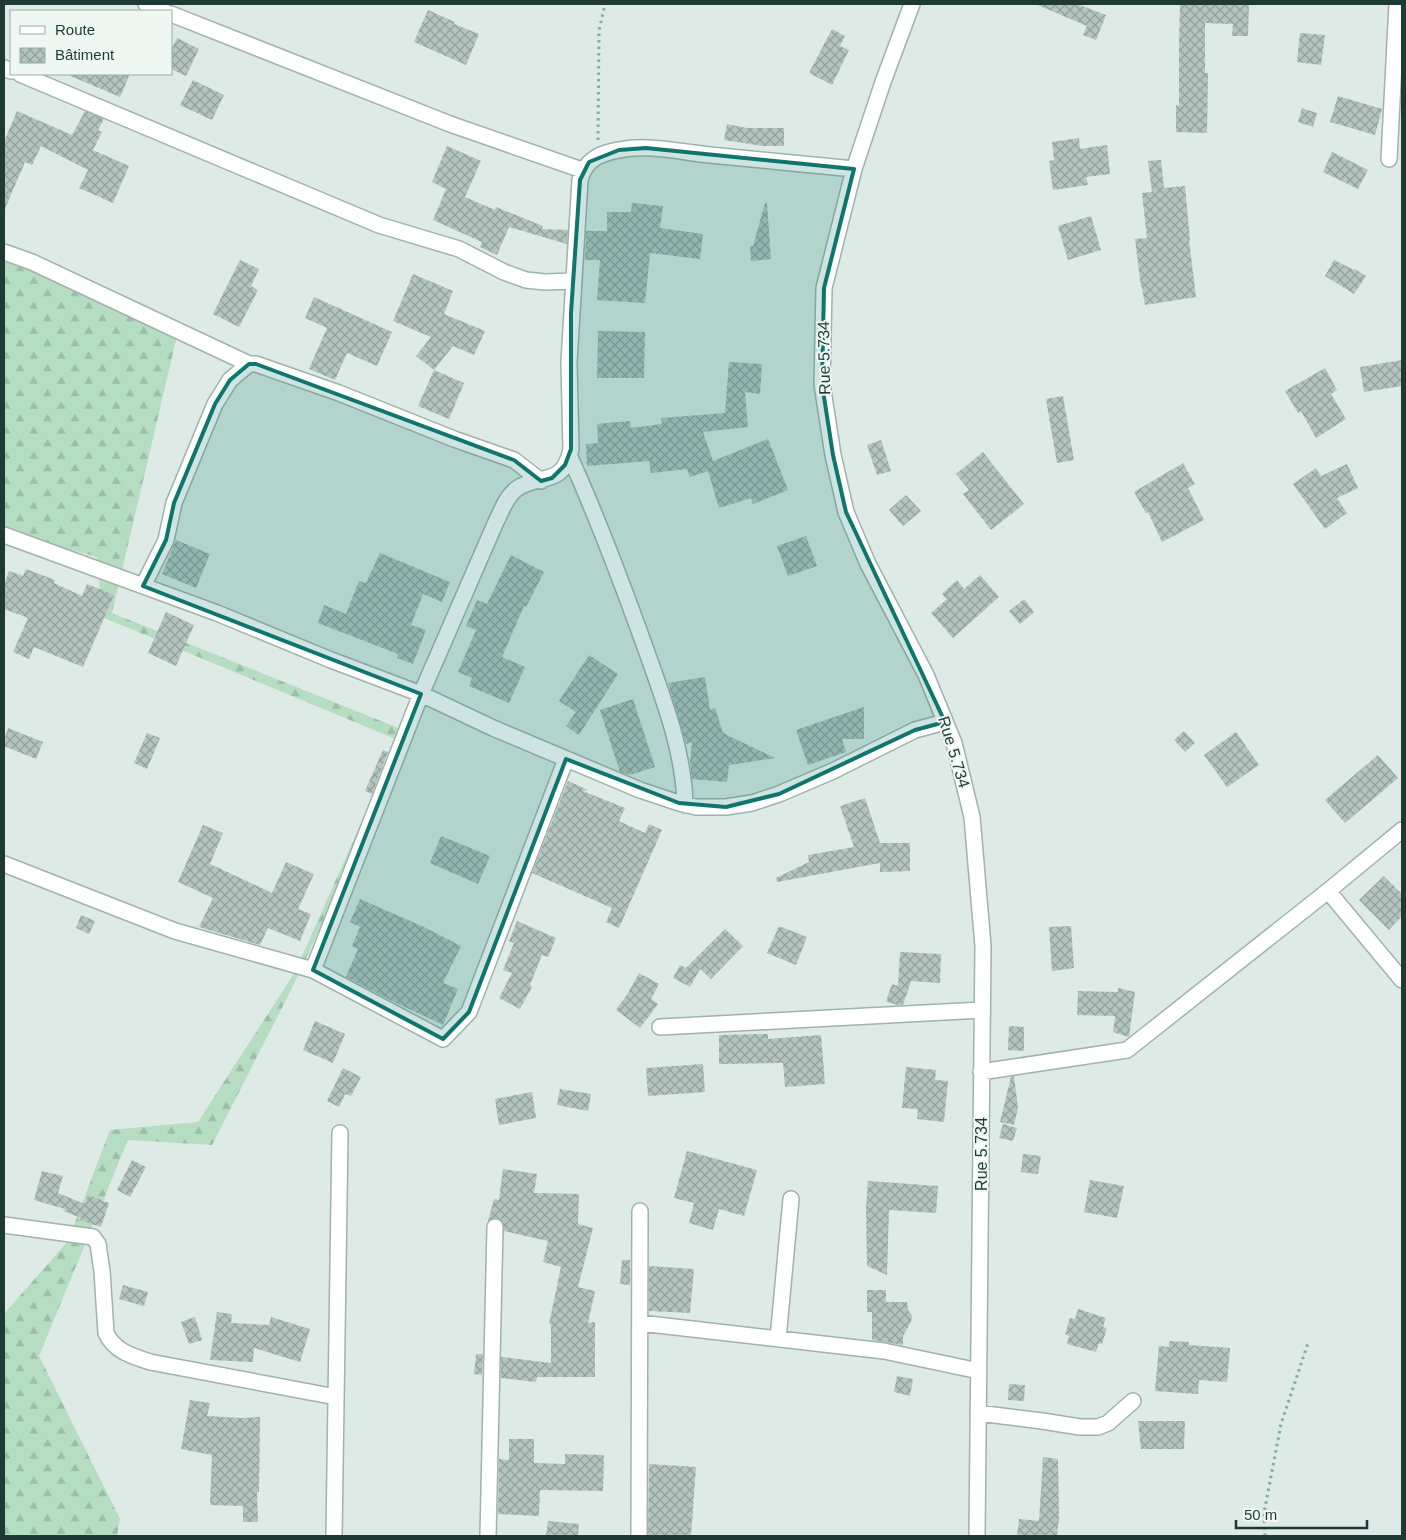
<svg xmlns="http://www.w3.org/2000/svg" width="1406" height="1540" viewBox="0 0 1406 1540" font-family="Arial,sans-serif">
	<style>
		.forest { fill: url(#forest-firs) }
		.building { fill: url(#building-cross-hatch) }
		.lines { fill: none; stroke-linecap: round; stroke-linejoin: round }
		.minor-casing { stroke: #a0b2ac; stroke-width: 18 }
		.path { stroke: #7cafa1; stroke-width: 3; stroke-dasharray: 2.5 4; stroke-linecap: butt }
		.minor { stroke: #fff; stroke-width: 15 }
		.marked { fill: #0f766e; fill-opacity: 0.2; stroke: #0f766e; stroke-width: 4; stroke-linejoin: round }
		.labels { text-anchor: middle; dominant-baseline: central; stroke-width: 4; stroke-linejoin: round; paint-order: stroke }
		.street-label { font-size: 16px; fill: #1e3a34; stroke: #eef7f2 }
	</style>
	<defs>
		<pattern id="forest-firs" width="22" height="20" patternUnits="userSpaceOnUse" patternTransform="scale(1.25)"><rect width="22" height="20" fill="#b5ddc1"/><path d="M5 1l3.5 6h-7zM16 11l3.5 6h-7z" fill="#9bbea6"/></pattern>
		<pattern id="building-cross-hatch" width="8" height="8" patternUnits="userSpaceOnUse" patternTransform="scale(1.25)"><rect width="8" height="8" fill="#b3c5be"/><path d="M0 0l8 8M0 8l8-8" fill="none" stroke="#91a19b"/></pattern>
	</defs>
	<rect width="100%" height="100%" fill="#ddeae5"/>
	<!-- forest -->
	<path class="forest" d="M4 262 54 273 177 336 112 613 411 733 293 986 212 1145 128 1140 39 1356 120 1519 117 1536H4V1314L68 1241 110 1130 198 1122 295 972 398 740 102 617 97 557 4 532Z"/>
	<!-- building -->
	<path class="building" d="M1035 4H1077L1106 15 1096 40 1083 35 1087 26Z
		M1180 4H1249L1248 36H1232L1233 24 1205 23V73H1208L1207 133 1176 132V105L1179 106V44Z
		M428 10 455 22 454 24 479 34 466 65 414 42Z
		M832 29 845 36 840 46 849 50 832 85 809 73Z
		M1300 33 1325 35 1321 65 1297 62Z
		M177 38 199 49 186 76 171 69V50Z
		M66 74H130L120 97Z
		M193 80 224 95 212 120 180 105Z
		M1338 96 1382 109 1375 135 1330 122Z
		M1302 108 1317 113 1313 127 1298 122Z
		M17 111 72 135 85 111 104 119 98 130 102 132 93 150 129 166 113 203 79 188 88 170 41 146 32 165 25 162 4 211V142Z
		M727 124 747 128H784V146H763L724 140Z
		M1079 138 1080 149 1107 145 1110 174 1086 177 1088 185 1053 190 1049 161 1054 160 1052 142Z
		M447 146 481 161 465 197 495 210 496 207 543 226 542 229 568 230 567 244 509 227 497 255 480 247 482 242 433 220 446 189 432 182Z
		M1332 152 1368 170 1358 189 1323 172Z
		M1161 160 1164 188 1185 186 1190 240H1189L1196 297 1145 305 1142 287H1141L1135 239 1147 238 1142 193 1152 192 1148 161Z
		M632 203 663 206 660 228 703 234 700 259 650 253 645 303 597 300 600 260H585L586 231H607V212H631Z
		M765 203H767L771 259 751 261 750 246H753Z
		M1091 216 1101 250 1068 260 1058 226Z
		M240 260 259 269 251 286 258 290 239 327 213 314Z
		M1334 260 1354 270 1355 269 1366 276 1354 294 1325 276Z
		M413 274 453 291 444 314 485 331 474 355 453 346 434 370 416 356 431 337 393 321Z
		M314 297 392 332 377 366 347 353 335 380 309 369 327 328 305 318Z
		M598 331 645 332 644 378H597Z
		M1402 360V386L1364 392 1360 367Z
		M729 362 762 364 760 394 745 392 748 427 703 432 713 461 768 439 788 490 753 504 751 498 719 508 708 471 690 477 687 469 651 473 649 461 587 466 586 444 598 443 597 424 630 421 631 428 662 424 661 418 725 413Z
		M1325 368 1337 390 1331 394 1346 419 1316 438 1301 411 1298 413 1285 391Z
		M434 370 464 383 449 419 418 406Z
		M1063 396 1074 460 1057 463 1046 399Z
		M881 440 891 471 877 475 867 445Z
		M983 452 1024 504 991 530 963 494 969 490 956 474Z
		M1183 463 1195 484 1188 488 1204 520 1162 542 1148 512 1146 513 1134 492Z
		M1347 464 1358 488 1337 498 1347 513 1325 529 1293 484 1316 468 1321 476Z
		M906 495 921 511 903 526 889 510Z
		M806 536 817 566 788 576 777 546Z
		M176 540 210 554 196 588 162 574Z
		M380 553 450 582 442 602 423 594 411 625 426 630 413 664 397 658 398 654 318 623 324 605 346 614 359 581 366 583Z
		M511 555 544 572 526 607 524 606 502 657 525 667 509 703 469 686 472 678 458 672 476 630 466 626 477 600 487 604Z
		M26 569 55 580 54 583 82 596 87 584 114 595 83 667 34 647 29 659 13 652 28 618 4 609V585L9 571 23 576Z
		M980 575 999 597 953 638 931 613 947 599 942 594 957 580 964 589Z
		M1024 599 1034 612 1020 624 1009 611Z
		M166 612 194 625 176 666 148 653Z
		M589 655 618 674 579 735 566 726 576 712 559 701Z
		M705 677 710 710 715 708 723 733 775 758 729 765 727 782 692 779 690 762 692 742 686 744 668 683Z
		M633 699 655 767 630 775 620 772 600 710Z
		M864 707V739H842L846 752 808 765 796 730Z
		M8 728 43 742 36 759 4 746V740Z
		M1184 731 1195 743 1185 752 1174 740Z
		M1236 732 1259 765 1227 787 1204 755Z
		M147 733 160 738 147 769 134 763Z
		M383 750 388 752 372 794 365 791Z
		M1378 755 1398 778 1345 823 1325 800Z
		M568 781 588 790 583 791 625 808 619 821 645 833 649 824 662 830 619 928 606 922 612 908 532 873Z
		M865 798 880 843H910V871L880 872V863L777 882 776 878 809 862 808 855 854 847 840 806Z
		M203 825 223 833 210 864 272 893 286 862 314 874 298 909 311 914 300 941 268 928 260 945 199 927 213 898 178 882Z
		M441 836 490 856 478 884 430 863Z
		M1384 876 1402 894V916L1389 930 1359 900Z
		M360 899 424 927 461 946 443 983 458 989 443 1025 392 1001 346 977 358 949 352 946 360 927 350 922Z
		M81 915 95 921 89 934 76 928Z
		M517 921 556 938 548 957 542 955 530 985 532 987 520 1009 499 998 512 973 503 970 514 943 509 941Z
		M779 926 807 937 796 965 767 953Z
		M1071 926 1074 968 1052 971 1049 927Z
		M725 929 743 946 711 979 700 969 690 987 673 978 680 965 686 968Z
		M900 952 941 954 940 983 911 981 903 1005H897L886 1001 892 984 898 986Z
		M639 973 659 984 651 999 658 1004 640 1028 616 1010 628 993Z
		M1118 988 1135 992 1129 1037 1113 1032 1115 1016 1077 1015 1078 991 1118 992Z
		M315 1021 345 1034 333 1063 303 1050Z
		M1009 1026 1024 1027V1051L1008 1050Z
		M768 1034V1039L821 1035 825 1084 785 1087 783 1063 719 1064V1035Z
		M703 1064 705 1092 648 1096 646 1068Z
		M906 1067 936 1070 935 1080 948 1081 944 1122 917 1119 918 1109 902 1108Z
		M343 1068 361 1077 351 1096 345 1094 339 1107 327 1101Z
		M1014 1076 1018 1108 1014 1125 1000 1122 1011 1077Z
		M560 1089 591 1094 588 1111 557 1105Z
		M532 1092 536 1118 499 1125 495 1099Z
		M1003 1124 1017 1128 1013 1141 999 1138Z
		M687 1151 757 1170 744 1216 719 1209 713 1230 689 1223 694 1203 674 1198Z
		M1023 1154 1041 1156 1038 1174 1021 1172Z
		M132 1160 146 1167 130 1197 117 1190Z
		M503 1169 537 1174 534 1193 579 1194 578 1224 593 1228 578 1287 595 1291 588 1323 595 1322V1377H537L536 1382 501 1378V1357L551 1363V1324H549L561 1267 543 1262 548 1241 504 1231 503 1223 499 1219 495 1218 488 1221 494 1199 499 1200Z
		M42 1171 63 1176 58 1193 85 1204 88 1195 109 1203 101 1227 80 1220 81 1218 64 1211 65 1209 34 1200Z
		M1090 1180 1124 1186 1117 1218 1084 1212Z
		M868 1181 938 1186 936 1213 889 1210 887 1275 867 1266 866 1208Z
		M622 1260H630V1285L620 1284Z
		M649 1266 694 1269 690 1313 649 1311Z
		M123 1285 148 1292 144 1306 119 1299Z
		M867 1290H886V1302H907L908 1310 912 1315 911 1322 903 1336V1345L872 1340V1312H867Z
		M1078 1309 1106 1318 1103 1327 1107 1328 1102 1344 1099 1343 1096 1352 1067 1344 1069 1336 1065 1334 1070 1318 1075 1319Z
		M217 1312 232 1314 231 1323 269 1325 271 1317 310 1329 300 1362 254 1348 253 1362 210 1360Z
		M195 1317 202 1340 189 1344 181 1322Z
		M1169 1341 1189 1342V1345L1230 1348 1227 1382 1199 1380 1198 1394 1155 1391 1159 1346 1169 1347Z
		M476 1354H483L482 1375 474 1374Z
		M897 1376 913 1379 910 1396 894 1392Z
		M1009 1384 1025 1385 1024 1401 1008 1400Z
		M190 1400 210 1403 207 1416 241 1418 260 1417 259 1492H257L258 1522H243V1506L210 1505 212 1455 181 1449Z
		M1138 1421H1185L1184 1449H1141Z
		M509 1439H534V1463L565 1464V1454L604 1455 603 1491 540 1490 539 1516 498 1514 499 1459 509 1460Z
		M1043 1457 1058 1459 1059 1518 1057 1536H1017L1019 1519 1039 1521Z
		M649 1464 696 1467 691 1536H648Z
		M548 1521 579 1524 578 1536H546Z"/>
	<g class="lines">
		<defs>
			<path id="minor" d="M146 4 164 11
				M912 4 883 82 854 169 824 288 822 384 833 455 846 512 868 564 926 675 954 743 972 817 983 946 977 1536
				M171 14 450 124 582 170
				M4 68 11 71
				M20 74 379 225 459 249 504 272 526 280 545 282 573 281
				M1389 159 1397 4
				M4 252 32 262 249 364H256L339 393 454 439 514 460 541 481
				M570 457C598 519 622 583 645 647 663 698 684 751 685 805
				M4 535 217 613 331 660 421 694 493 728 640 790 679 803 696 807H726L752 803 779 794 833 771 915 730 945 722
				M143 586 166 540 174 503 215 404 230 380 249 364
				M4 864 175 931 313 970 421 694 495 524C501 512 505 499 515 490 538 472 563 489 571 449L569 362 580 180C585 160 600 153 619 150 649 144 680 152 710 155 758 160 806 164 854 169
				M1328 891 1402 980
				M313 970 443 1039 469 1012 566 759
				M660 1027 982 1010
				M981 1072 1127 1050 1328 891 1402 830
				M4 1225 93 1237 98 1244 102 1271 106 1333C114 1351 132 1356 150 1362L336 1397
				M640 1323 884 1351 979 1371
				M778 1339 791 1199
				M978 1413 1042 1421 1080 1427H1098L1108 1423 1133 1401
				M334 1536 340 1133
				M488 1536 495 1227
				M639 1536 640 1211"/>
		</defs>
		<!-- minor casing -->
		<use href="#minor" class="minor-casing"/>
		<!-- path -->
		<path class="path" d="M598 140 599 31 605 4
			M1265 1536 1264 1513 1281 1424 1308 1343"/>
		<!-- minor -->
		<use href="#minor" class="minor"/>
	</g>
	<!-- marked area -->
	<path class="marked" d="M646 148 854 169 824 288 822 384 833 455 846 512 945 722 915 730 779 794 726 807 679 803 566 759 469 1012 443 1039 313 970 421 694 143 586 166 540 174 503 215 404 230 380 249 364H256L514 460 541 481 552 478 565 465 571 449V313L580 180 589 162 619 150Z"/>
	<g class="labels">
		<!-- street labels -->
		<g class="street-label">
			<text transform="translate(824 358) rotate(-91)">Rue 5.734</text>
			<text transform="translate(954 752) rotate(73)">Rue 5.734</text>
			<text transform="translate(981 1154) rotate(-90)">Rue 5.734</text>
		</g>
	</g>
	<!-- border -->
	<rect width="1406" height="1540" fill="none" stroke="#1e3a34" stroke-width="10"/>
	<!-- legend -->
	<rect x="10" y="10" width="162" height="65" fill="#eef7f2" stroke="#9baba6"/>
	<rect x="20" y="26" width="25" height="8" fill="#ffffff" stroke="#9baba6"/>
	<text x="55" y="35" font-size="15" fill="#1e3a34">Route</text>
	<rect x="20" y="48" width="25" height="15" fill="url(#building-cross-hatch)" stroke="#9baba6"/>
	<text x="55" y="60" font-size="15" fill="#1e3a34">Bâtiment</text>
	<!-- scale -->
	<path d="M1236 1520v8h131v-8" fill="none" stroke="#1e3a34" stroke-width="2.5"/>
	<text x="1244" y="1520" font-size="15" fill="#1e3a34" stroke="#eef7f2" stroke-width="4" paint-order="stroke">50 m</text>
</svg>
